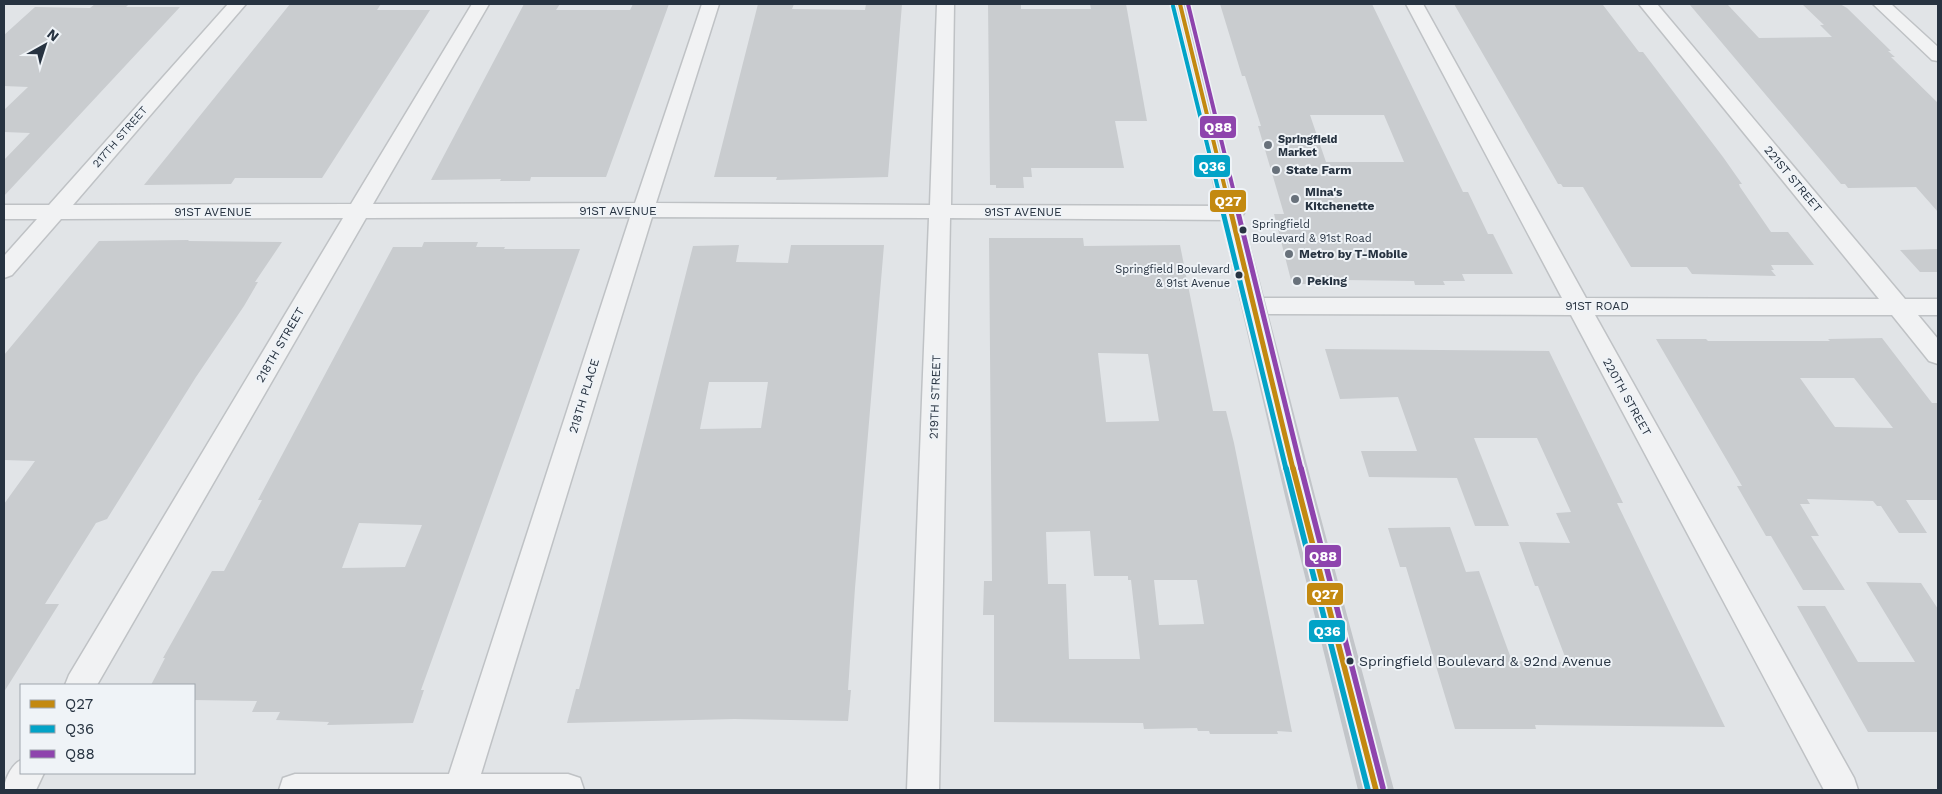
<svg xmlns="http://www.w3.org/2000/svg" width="1942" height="794" viewBox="0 0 1942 794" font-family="'Work Sans',sans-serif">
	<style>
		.building { fill: #c9cccf; fill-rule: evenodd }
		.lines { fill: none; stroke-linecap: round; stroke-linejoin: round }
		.minor-casing { stroke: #bfc2c5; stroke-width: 3 }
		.minor { fill: #f1f2f3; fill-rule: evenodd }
		.secondary { fill: #c2c5c9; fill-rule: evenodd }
		.bus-1-far2-casing { stroke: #eff3f7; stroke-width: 7 }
		.bus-1-far1-casing { stroke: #eff3f7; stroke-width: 9 }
		.bus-1-casing { stroke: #eff3f7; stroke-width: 9 }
		.bus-2-far2-casing { stroke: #eff3f7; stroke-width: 7 }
		.bus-2-far1-casing { stroke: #eff3f7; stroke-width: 9 }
		.bus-2-casing { stroke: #eff3f7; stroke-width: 9 }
		.bus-3-far2-casing { stroke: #eff3f7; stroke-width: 7 }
		.bus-3-far1-casing { stroke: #eff3f7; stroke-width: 9 }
		.bus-3-casing { stroke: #eff3f7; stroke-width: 9 }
		.bus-1-far2 { stroke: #c38910; stroke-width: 4 }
		.bus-1-far1 { stroke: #c38910; stroke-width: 5 }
		.bus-1 { stroke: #c38910; stroke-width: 5.5 }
		.bus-2-far2 { stroke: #02a3c7; stroke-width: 4 }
		.bus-2-far1 { stroke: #02a3c7; stroke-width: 5 }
		.bus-2 { stroke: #02a3c7; stroke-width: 5.5 }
		.bus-3-far2 { stroke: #8e44ad; stroke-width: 4 }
		.bus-3-far1 { stroke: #8e44ad; stroke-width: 5 }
		.bus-3 { stroke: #8e44ad; stroke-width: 5.5 }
		.poi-dot { fill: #68717b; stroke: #eff3f7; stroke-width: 2 }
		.bus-dot { fill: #273341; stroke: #eff3f7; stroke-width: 2 }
		.labels { text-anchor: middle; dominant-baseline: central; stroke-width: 4; stroke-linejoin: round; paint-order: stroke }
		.far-street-label { font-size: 11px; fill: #273341; stroke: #eff3f7 }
		.far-poi-label { font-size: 11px; font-weight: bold; fill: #273341; stroke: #eff3f7; text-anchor: start }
		.bus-label { font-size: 11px; fill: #273341; stroke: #eff3f7; text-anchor: start }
		.poi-label { font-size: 12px; font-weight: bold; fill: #273341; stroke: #eff3f7; text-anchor: start }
		.street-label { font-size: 12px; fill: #273341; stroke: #eff3f7 }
		.near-bus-label { font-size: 14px; fill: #273341; stroke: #eff3f7; text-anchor: start }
		.line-badge { stroke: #eff3f7; stroke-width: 2 }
		.badge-label { font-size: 14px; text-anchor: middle; font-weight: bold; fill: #fff }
	</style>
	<rect width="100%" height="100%" fill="#e1e4e7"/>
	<!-- building -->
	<path class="building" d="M95 4H129L126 7H180L4 196V160L30 133 4 132V110L28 87 4 86V35L35 7 90 8Z
		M290 4H381L377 10H430L322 178H235L231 184 144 185Z
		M524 4H560L556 10H630L633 4H669L606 177H531L530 181H500L501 179 431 180Z
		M758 4H794L792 9 865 10 866 4H902L888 177 776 180 777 177H714Z
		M988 4H1021V9H1091L1090 4H1126L1147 121H1115L1124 168H1031L1032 177H1023L1024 188H996V185H990Z
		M1220 4H1372L1463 192H1468L1488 234H1493L1513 274H1462L1465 281H1443L1445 285H1415L1414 281 1345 280 1347 284H1292L1274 214H1284L1258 126H1261L1245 76H1242ZM1310 115H1384L1404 162H1326Z
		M1454 4 1603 5 1639 52H1643L1723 157 1742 184H1739L1740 187 1771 232H1788L1814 265H1771L1774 270H1771L1776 276 1692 274 1687 267H1631L1583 187H1563L1561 184H1558Z
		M1802 4H1840L1847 8 1891 51H1888L1895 57H1891L1938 103V212L1916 187 1848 188 1845 184H1841L1690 5H1728L1759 38 1832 37 1820 25H1824Z
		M989 238H1083L1084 246 1180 245 1213 411H1226L1234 443 1292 732 1277 731 1278 734H1210L1209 731H1198L1197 728 1144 729 1143 723 994 722V615H983L984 581H992ZM1098 353 1148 354 1159 421 1106 422ZM1090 531 1094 576H1128V580H1131L1140 659H1069L1066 584H1048L1046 532ZM1154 580H1197L1204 624 1159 625Z
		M189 240 188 241 282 242 255 282H258L244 306 196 377 107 519 96 523 45 604H59L4 692V504L35 461 4 460V355L99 241Z
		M424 242H478L476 247H505L504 249H580L421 690H424L413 723 327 725 329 722 276 720 280 712H252L257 701 194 700V685H151L165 658H163L212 571H224L262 500H258L393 247H422ZM359 523 422 525 405 567 342 568Z
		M739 245 736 262 788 263 791 245H884L855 588 848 690H851L848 721 734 719 567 723 576 689H579L602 601 693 246ZM709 382H768L761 428 700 429Z
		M1938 249V272H1920L1900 250Z
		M1882 338 1932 403H1938V500H1906L1927 533H1899L1881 506H1877L1873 501 1807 499 1810 504H1800L1819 536H1811L1845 590H1803L1771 536H1766L1737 486H1742L1656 339H1706L1708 341H1830L1828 339ZM1800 378H1854L1893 428 1835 427Z
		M1325 349 1549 351 1623 503H1617L1725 727 1535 725 1536 729H1455L1406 567H1400L1388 528 1450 527 1466 572 1479 571 1512 661 1567 662 1538 586H1535L1519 542 1570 543 1556 513 1571 512 1537 438H1474L1509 526H1475L1457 478 1369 477 1361 451H1417L1398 397 1340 399Z
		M1866 582 1921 583 1938 609V732H1868L1797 606H1825L1858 662H1915Z"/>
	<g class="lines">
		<defs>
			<path id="minor" d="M228 4H246L73 205 351 204 472 4H489L373 204 635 203 702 4H719L656 203 930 205 937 4H954L951 205 1233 206 1241 208 1244 213 1241 218 1233 220 950 218 939 790H907L929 218 652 217 481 774H568L580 778 584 790H279L283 778 295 774H449L630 217 366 218 97 685H65L69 675 343 218 61 219 12 275 4 278V256L37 219H4V205H49Z
				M1406 4H1423L1586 298 1879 299 1639 4H1657L1905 299H1938V315H1918L1938 339V364L1929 361 1892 315H1595L1854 778 1858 790H1824L1571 315 1255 314 1247 312 1243 306 1247 300 1255 298H1562Z
				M1873 4H1891L1938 47V61L1932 60Z
				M21 760V773H44L36 790H4C4 780 12 764 21 760Z"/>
		</defs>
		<!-- minor casing -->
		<use href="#minor" class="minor-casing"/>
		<!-- minor -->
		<use href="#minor" class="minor"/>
		<!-- secondary -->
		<path class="secondary" d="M1171 4H1189L1315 496 1394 790H1358L1285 496Z"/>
		<defs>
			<path id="bus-1-far2" d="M1180 4 1230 209"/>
			<path id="bus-1-far1" d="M1230 208 1293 469"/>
			<path id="bus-1" d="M1293 468 1376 790"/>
			<path id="bus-2-far2" d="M1173 6 1223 209"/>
			<path id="bus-2-far1" d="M1222 208 1286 469"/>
			<path id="bus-2" d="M1286 468 1368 790"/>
			<path id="bus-3-far2" d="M1188 4 1238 209"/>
			<path id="bus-3-far1" d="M1237 208 1301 469"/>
			<path id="bus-3" d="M1301 468 1383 788"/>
		</defs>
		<!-- bus-1-far2 casing -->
		<use href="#bus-1-far2" class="bus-1-far2-casing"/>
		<!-- bus-1-far1 casing -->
		<use href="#bus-1-far1" class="bus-1-far1-casing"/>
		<!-- bus-1 casing -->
		<use href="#bus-1" class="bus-1-casing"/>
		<!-- bus-2-far2 casing -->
		<use href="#bus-2-far2" class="bus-2-far2-casing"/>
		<!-- bus-2-far1 casing -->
		<use href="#bus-2-far1" class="bus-2-far1-casing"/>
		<!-- bus-2 casing -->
		<use href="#bus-2" class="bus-2-casing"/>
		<!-- bus-3-far2 casing -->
		<use href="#bus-3-far2" class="bus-3-far2-casing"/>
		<!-- bus-3-far1 casing -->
		<use href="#bus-3-far1" class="bus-3-far1-casing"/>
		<!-- bus-3 casing -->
		<use href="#bus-3" class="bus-3-casing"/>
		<!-- bus-1-far2 -->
		<use href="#bus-1-far2" class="bus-1-far2"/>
		<!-- bus-1-far1 -->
		<use href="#bus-1-far1" class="bus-1-far1"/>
		<!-- bus-1 -->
		<use href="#bus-1" class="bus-1"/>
		<!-- bus-2-far2 -->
		<use href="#bus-2-far2" class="bus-2-far2"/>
		<!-- bus-2-far1 -->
		<use href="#bus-2-far1" class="bus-2-far1"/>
		<!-- bus-2 -->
		<use href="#bus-2" class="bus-2"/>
		<!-- bus-3-far2 -->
		<use href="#bus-3-far2" class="bus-3-far2"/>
		<!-- bus-3-far1 -->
		<use href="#bus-3-far1" class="bus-3-far1"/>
		<!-- bus-3 -->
		<use href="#bus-3" class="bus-3"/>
	</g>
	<!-- markers -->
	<g class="poi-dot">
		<circle cx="1268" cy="145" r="5"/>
		<circle cx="1276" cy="170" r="5"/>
		<circle cx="1295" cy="199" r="5"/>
		<circle cx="1289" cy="254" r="5"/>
		<circle cx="1297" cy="281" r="5"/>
	</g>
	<g class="bus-dot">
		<circle cx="1243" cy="230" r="4.5"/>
		<circle cx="1239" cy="275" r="4.5"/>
		<circle cx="1350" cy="661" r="4.5"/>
	</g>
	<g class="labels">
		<!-- far-street labels -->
		<g class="far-street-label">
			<text transform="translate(120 137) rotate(-49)">217TH STREET</text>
		</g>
		<!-- far-poi labels -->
		<g class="far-poi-label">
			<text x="1278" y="139">Springfield<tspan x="1278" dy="13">Market</tspan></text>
		</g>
		<!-- bus labels -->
		<g class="bus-label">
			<text x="1252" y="224">Springfield<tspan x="1252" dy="14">Boulevard &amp; 91st Road</tspan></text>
			<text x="1230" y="269" text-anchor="end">Springfield Boulevard<tspan x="1230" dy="14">&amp; 91st Avenue</tspan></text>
		</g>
		<!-- poi labels -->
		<g class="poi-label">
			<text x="1286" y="170">State Farm</text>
			<text x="1305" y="192">Mina's<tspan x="1305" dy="14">Kitchenette</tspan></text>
			<text x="1299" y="254">Metro by T-Mobile</text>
			<text x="1307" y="281">Peking</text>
		</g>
		<!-- street labels -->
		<g class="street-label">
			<text transform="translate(1793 179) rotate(50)">221ST STREET</text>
			<text x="618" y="211">91ST AVENUE</text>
			<text x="213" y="212">91ST AVENUE</text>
			<text x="1023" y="212">91ST AVENUE</text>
			<text x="1597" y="306">91ST ROAD</text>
			<text transform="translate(280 345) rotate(-60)">218TH STREET</text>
			<text transform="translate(584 396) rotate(-73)">218TH PLACE</text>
			<text transform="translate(935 397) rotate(-88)">219TH STREET</text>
			<text transform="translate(1627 397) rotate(61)">220TH STREET</text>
		</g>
		<!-- near-bus labels -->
		<g class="near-bus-label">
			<text x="1359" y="661">Springfield Boulevard &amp; 92nd Avenue</text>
		</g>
	</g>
	<g class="line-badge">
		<rect x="1199" y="115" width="38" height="24" rx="5" fill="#8e44ad"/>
		<rect x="1193" y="154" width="38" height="24" rx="5" fill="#02a3c7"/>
		<rect x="1209" y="189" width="38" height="24" rx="5" fill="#c38910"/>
		<rect x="1304" y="544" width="38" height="24" rx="5" fill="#8e44ad"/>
		<rect x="1306" y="582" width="38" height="24" rx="5" fill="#c38910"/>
		<rect x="1308" y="619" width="38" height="24" rx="5" fill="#02a3c7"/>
	</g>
	<g class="badge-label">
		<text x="1218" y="132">Q88</text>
		<text x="1212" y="171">Q36</text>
		<text x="1228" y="206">Q27</text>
		<text x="1323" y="561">Q88</text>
		<text x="1325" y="599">Q27</text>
		<text x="1327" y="636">Q36</text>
	</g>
	<!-- border -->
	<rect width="1942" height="794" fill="none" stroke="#273341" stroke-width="10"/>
	<!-- legend -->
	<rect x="20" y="684" width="175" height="90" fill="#eff3f7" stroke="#9fa6ae"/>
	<rect x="30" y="700" width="25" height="8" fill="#c38910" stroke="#9fa6ae"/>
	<text x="65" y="709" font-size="15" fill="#273341">Q27</text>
	<rect x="30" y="725" width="25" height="8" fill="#02a3c7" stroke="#9fa6ae"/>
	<text x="65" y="734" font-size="15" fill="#273341">Q36</text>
	<rect x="30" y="750" width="25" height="8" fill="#8e44ad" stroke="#9fa6ae"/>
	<text x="65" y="759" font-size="15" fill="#273341">Q88</text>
	<!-- north arrow -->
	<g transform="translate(45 45) rotate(39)" stroke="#eff3f7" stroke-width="4" paint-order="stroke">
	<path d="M0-4L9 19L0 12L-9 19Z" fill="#273341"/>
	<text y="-8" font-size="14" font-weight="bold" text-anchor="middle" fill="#273341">N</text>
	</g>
</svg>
